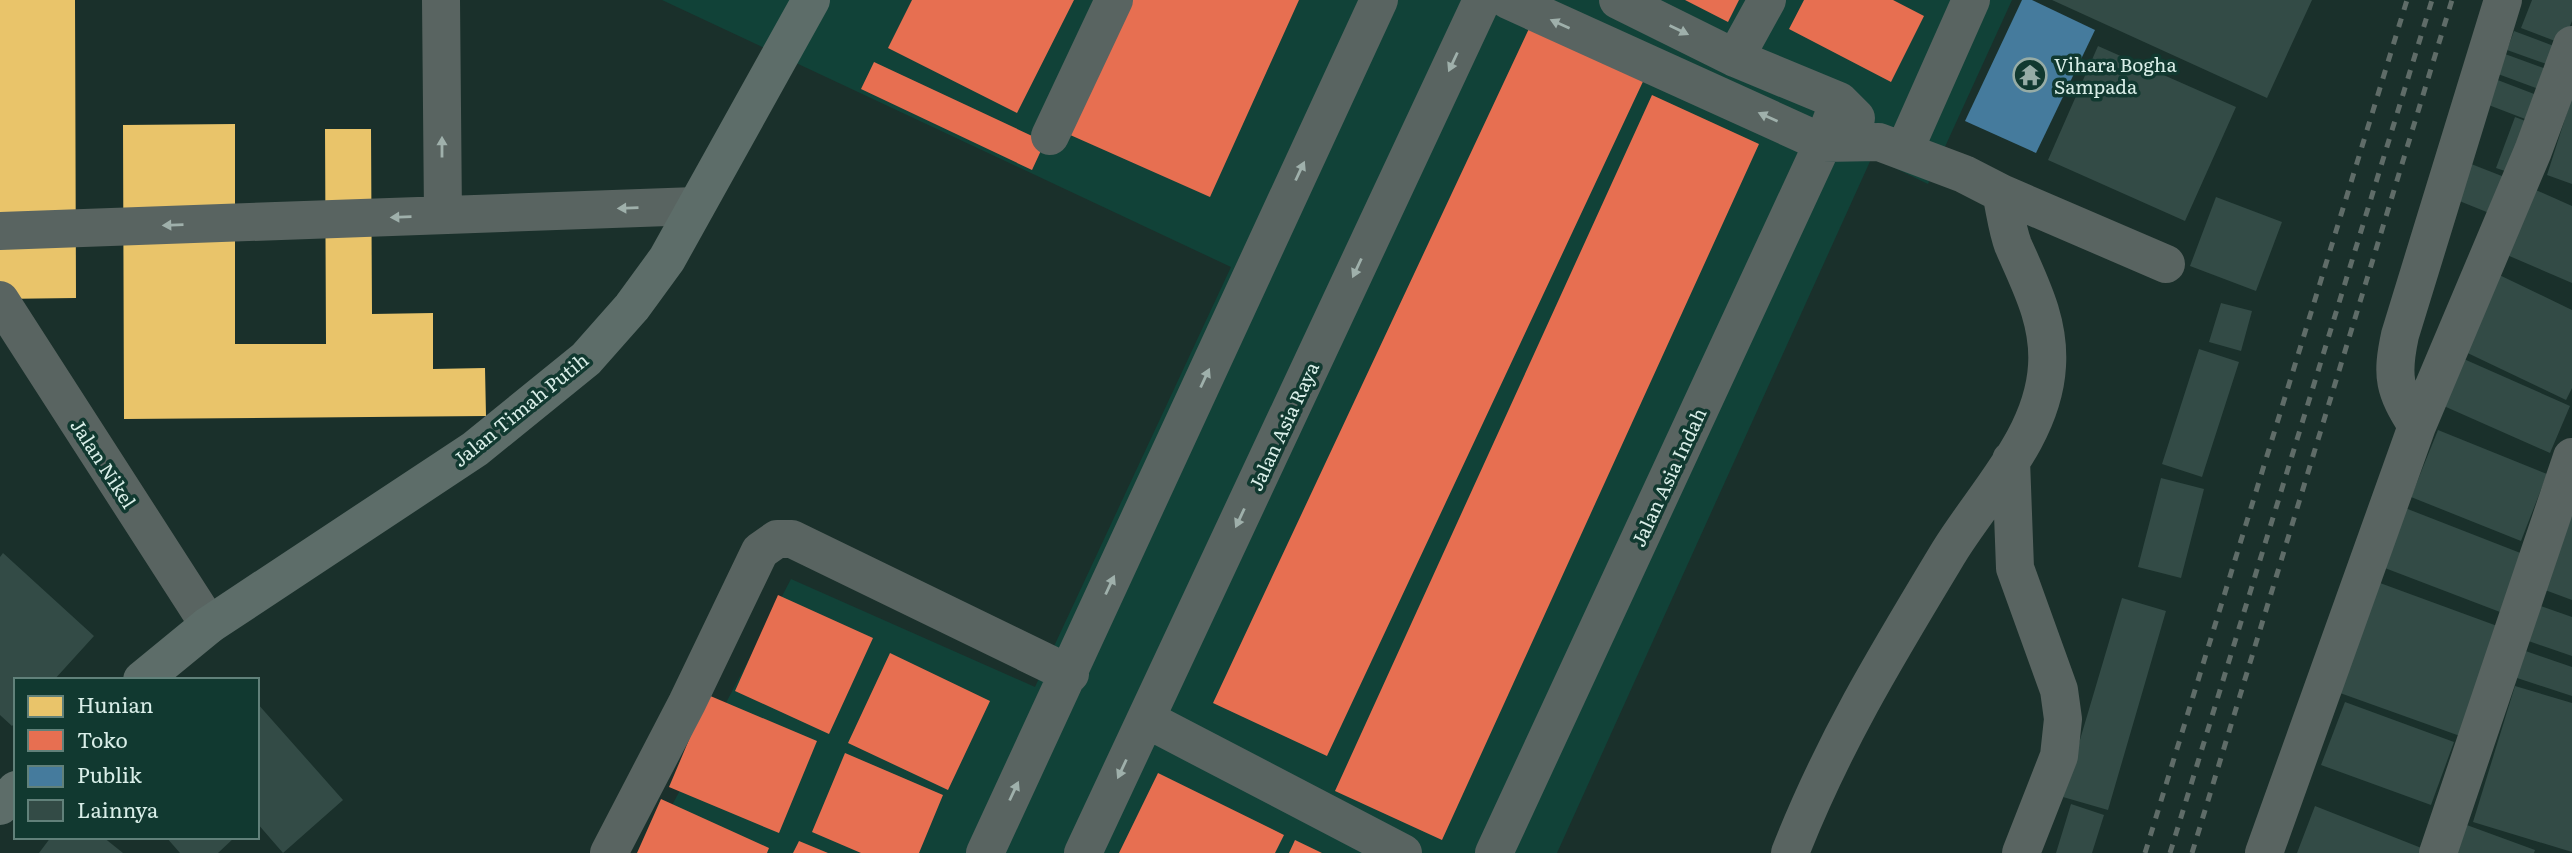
<svg xmlns="http://www.w3.org/2000/svg" width="2572" height="853" viewBox="0 0 2572 853" font-family="Literata,serif">
	<style>
		.built { fill: #114238 }
		.homes { fill: #e9c46a }
		.shops { fill: #e76f51 }
		.public { fill: #457b9d }
		.building { fill: #334b46 }
		.lines { fill: none; stroke-linecap: round; stroke-linejoin: round }
		.minor { stroke: #596461; stroke-width: 38 }
		.major { stroke: #5d6d69; stroke-width: 38 }
		.rail { stroke: #5f6c68; stroke-width: 5; stroke-dasharray: 9 9; stroke-linecap: butt }
		.oneway { fill: #9fb0ab }
		.labels { text-anchor: middle; dominant-baseline: central; stroke-width: 7; stroke-linejoin: round; paint-order: stroke }
		.poi-label { font-size: 19px; fill: #d9eee8; stroke: #113930; text-anchor: start }
		.street-label { font-size: 19px; fill: #d9eee8; stroke: #113930 }
	</style>
	<rect width="100%" height="100%" fill="#1a302b"/>
	<!-- built -->
	<path class="built" d="M662 0H2012L1928 184 1872 157 1557 853H647L791 579 1035 687 1231 267Z"/>
	<!-- homes -->
	<path class="homes" d="M0 0H75L76 298 0 299Z
		M235 124V344H326L325 129H371L372 314 433 313V369L485 368 486 416 124 419 123 125Z"/>
	<!-- shops -->
	<path class="shops" d="M912 0H1074L1017 113 888 48Z
		M1128 0H1299L1210 197 1068 134Z
		M1685 0H1739L1728 22Z
		M1804 0H1893L1924 16 1891 82 1789 29Z
		M1533 20 1647 73 1327 756 1213 703Z
		M874 62 1045 142 1032 170 861 89Z
		M1652 95 1759 144 1442 840 1335 791Z
		M778 595 873 638 829 734 735 691Z
		M890 653 990 701 948 790 848 743Z
		M708 695 817 741 779 833 669 787Z
		M845 753 943 795 919 853H861L812 832Z
		M1158 773 1284 835 1275 853H1119Z
		M661 799 769 848 767 853H637Z
		M1295 840 1322 853H1289Z
		M799 841 828 853H793Z"/>
	<!-- public -->
	<path class="public" d="M2022 0H2032L2095 30 2036 153 1965 121Z"/>
	<!-- building -->
	<path class="building" d="M2052 0H2312L2267 98Z
		M2532 0H2572V21L2563 44 2521 28Z
		M2514 31 2559 48 2552 66 2507 50Z
		M2098 46 2236 107 2185 221 2048 160Z
		M2505 54 2552 71 2544 91 2498 74Z
		M2495 79 2542 97 2533 122 2486 104Z
		M2571 100H2572V184L2547 175Z
		M2515 117 2536 125 2517 175 2496 168Z
		M2461 160 2512 180 2499 217 2447 196Z
		M2527 186 2572 206V283L2500 252Z
		M2216 197 2282 222 2256 291 2190 266Z
		M2491 271 2572 310V388L2566 400 2455 347Z
		M2221 303 2252 311 2241 351 2209 342Z
		M2199 349 2239 362 2202 477 2162 464Z
		M2457 356 2570 406 2550 453 2437 403Z
		M2438 430 2547 474 2521 541 2411 497Z
		M2161 478 2204 489 2181 578 2138 567Z
		M2400 506 2523 554 2500 612 2377 565Z
		M2572 515V600L2545 590Z
		M3 553 94 636 54 680H16V722L12 726 0 715V557Z
		M2380 583 2500 627 2460 736 2340 693Z
		M2122 598 2166 611 2108 810 2063 797Z
		M2529 602 2572 617V656L2517 637Z
		M2517 648 2572 667V696L2508 675Z
		M2515 686 2572 703V852L2473 822Z
		M2345 702 2454 742 2431 805 2321 765Z
		M257 703 343 800 283 853 257 823Z
		M2071 804 2104 815 2092 853H2056Z
		M2315 806 2424 849 2423 853H2297Z
		M2464 824 2535 850 2534 853H2453Z
		M51 837H103L123 853H39Z
		M166 837H235L218 853H180Z"/>
	<g class="lines">
		<!-- minor -->
		<path class="minor" d="M441 0 443 215
			M1508 0 1823 143 1879 142 1964 174 2001 193C2005 210 2007 229 2013 245 2030 284 2050 321 2047 366 2043 437 1984 495 1949 552 1888 653 1833 743 1790 853
			M1618 0 1735 58 1839 101 1856 118
			M1735 58 1767 0
			M1050 136 1114 0
			M1904 151 1971 0
			M2001 193 2166 264
			M0 231 696 206
			M0 300 209 625
			M2417 426C2394 390 2391 377 2400 335L2503 0
			M2011 460 2015 568 2059 690 2063 719 2059 756 2021 853
			M1146 719 1403 853
			M609 853 687 703 760 551 777 539H792L1070 674
			M985 853 1379 0
			M1083 853 1482 0
			M1494 853 1823 143 1839 101
			M2264 853 2417 426 2533 151 2572 45
			M2438 853 2572 457"/>
		<!-- major -->
		<path class="major" d="M142 680 209 625 475 449 586 359 632 307 667 259 811 0
			M0 806 16 790"/>
		<!-- rail -->
		<path class="rail" d="M2145 853 2407 0
			M2170 853 2432 0
			M2192 853 2452 0"/>
	</g>
	<!-- one-way arrows -->
	<defs><path id="oneway-solid" d="M-6-.8H1V-3.2L6.5 0L1 3.2V.8H-6Z" transform="scale(1.75)"/></defs>
	<g class="oneway">
		<use href="#oneway-solid" transform="translate(1560 24) rotate(-156)"/>
		<use href="#oneway-solid" transform="translate(1679 30) rotate(26)"/>
		<use href="#oneway-solid" transform="translate(1453 62) rotate(115)"/>
		<use href="#oneway-solid" transform="translate(1768 117) rotate(-156)"/>
		<use href="#oneway-solid" transform="translate(442 147) rotate(-90)"/>
		<use href="#oneway-solid" transform="translate(1300 171) rotate(-65)"/>
		<use href="#oneway-solid" transform="translate(628 208) rotate(178)"/>
		<use href="#oneway-solid" transform="translate(401 217) rotate(178)"/>
		<use href="#oneway-solid" transform="translate(173 225) rotate(178)"/>
		<use href="#oneway-solid" transform="translate(1357 268) rotate(115)"/>
		<use href="#oneway-solid" transform="translate(1205 378) rotate(-65)"/>
		<use href="#oneway-solid" transform="translate(1240 518) rotate(115)"/>
		<use href="#oneway-solid" transform="translate(1110 585) rotate(-65)"/>
		<use href="#oneway-solid" transform="translate(1122 769) rotate(115)"/>
		<use href="#oneway-solid" transform="translate(1014 791) rotate(-65)"/>
	</g>
	<!-- icons -->
	<defs>
		<symbol id="temple-ring" viewBox="-11 -11 22 22"><circle r="9.5" fill="#113930" stroke="#96aca6" stroke-width="1.5"/><path d="M0-6L5-2H3V0L6.5 2.5H4V6H1.5V3h-3V6H-4V2.5H-6.5L-3 0V-2H-5Z" fill="#96aca6"/></symbol>
	</defs>
	<g fill-rule="evenodd">
		<use href="#temple-ring" x="2011" y="56" width="38" height="38"/>
	</g>
	<g class="labels">
		<!-- poi labels -->
		<g class="poi-label">
			<text x="2054" y="64">Vihara Bogha<tspan x="2054" dy="22">Sampada</tspan></text>
		</g>
		<!-- street labels -->
		<g class="street-label">
			<text transform="translate(520 409) rotate(-39)">Jalan Timah Putih</text>
			<text transform="translate(1283 426) rotate(-65)">Jalan Asia Raya</text>
			<text transform="translate(104 463) rotate(57)">Jalan Nikel</text>
			<text transform="translate(1668 477) rotate(-65)">Jalan Asia Indah</text>
		</g>
	</g>
	<!-- legend -->
	<rect x="14" y="678" width="245" height="161" fill="#113930" stroke="#61817a" stroke-width="2"/>
	<rect x="28" y="696" width="35" height="21" fill="#e9c46a" stroke="#61817a" stroke-width="2"/>
	<text x="77" y="713" font-size="21" fill="#d9eee8">Hunian</text>
	<rect x="28" y="730" width="35" height="21" fill="#e76f51" stroke="#61817a" stroke-width="2"/>
	<text x="77" y="748" font-size="21" fill="#d9eee8">Toko</text>
	<rect x="28" y="766" width="35" height="21" fill="#457b9d" stroke="#61817a" stroke-width="2"/>
	<text x="77" y="783" font-size="21" fill="#d9eee8">Publik</text>
	<rect x="28" y="800" width="35" height="21" fill="#334b46" stroke="#61817a" stroke-width="2"/>
	<text x="77" y="818" font-size="21" fill="#d9eee8">Lainnya</text>
</svg>
